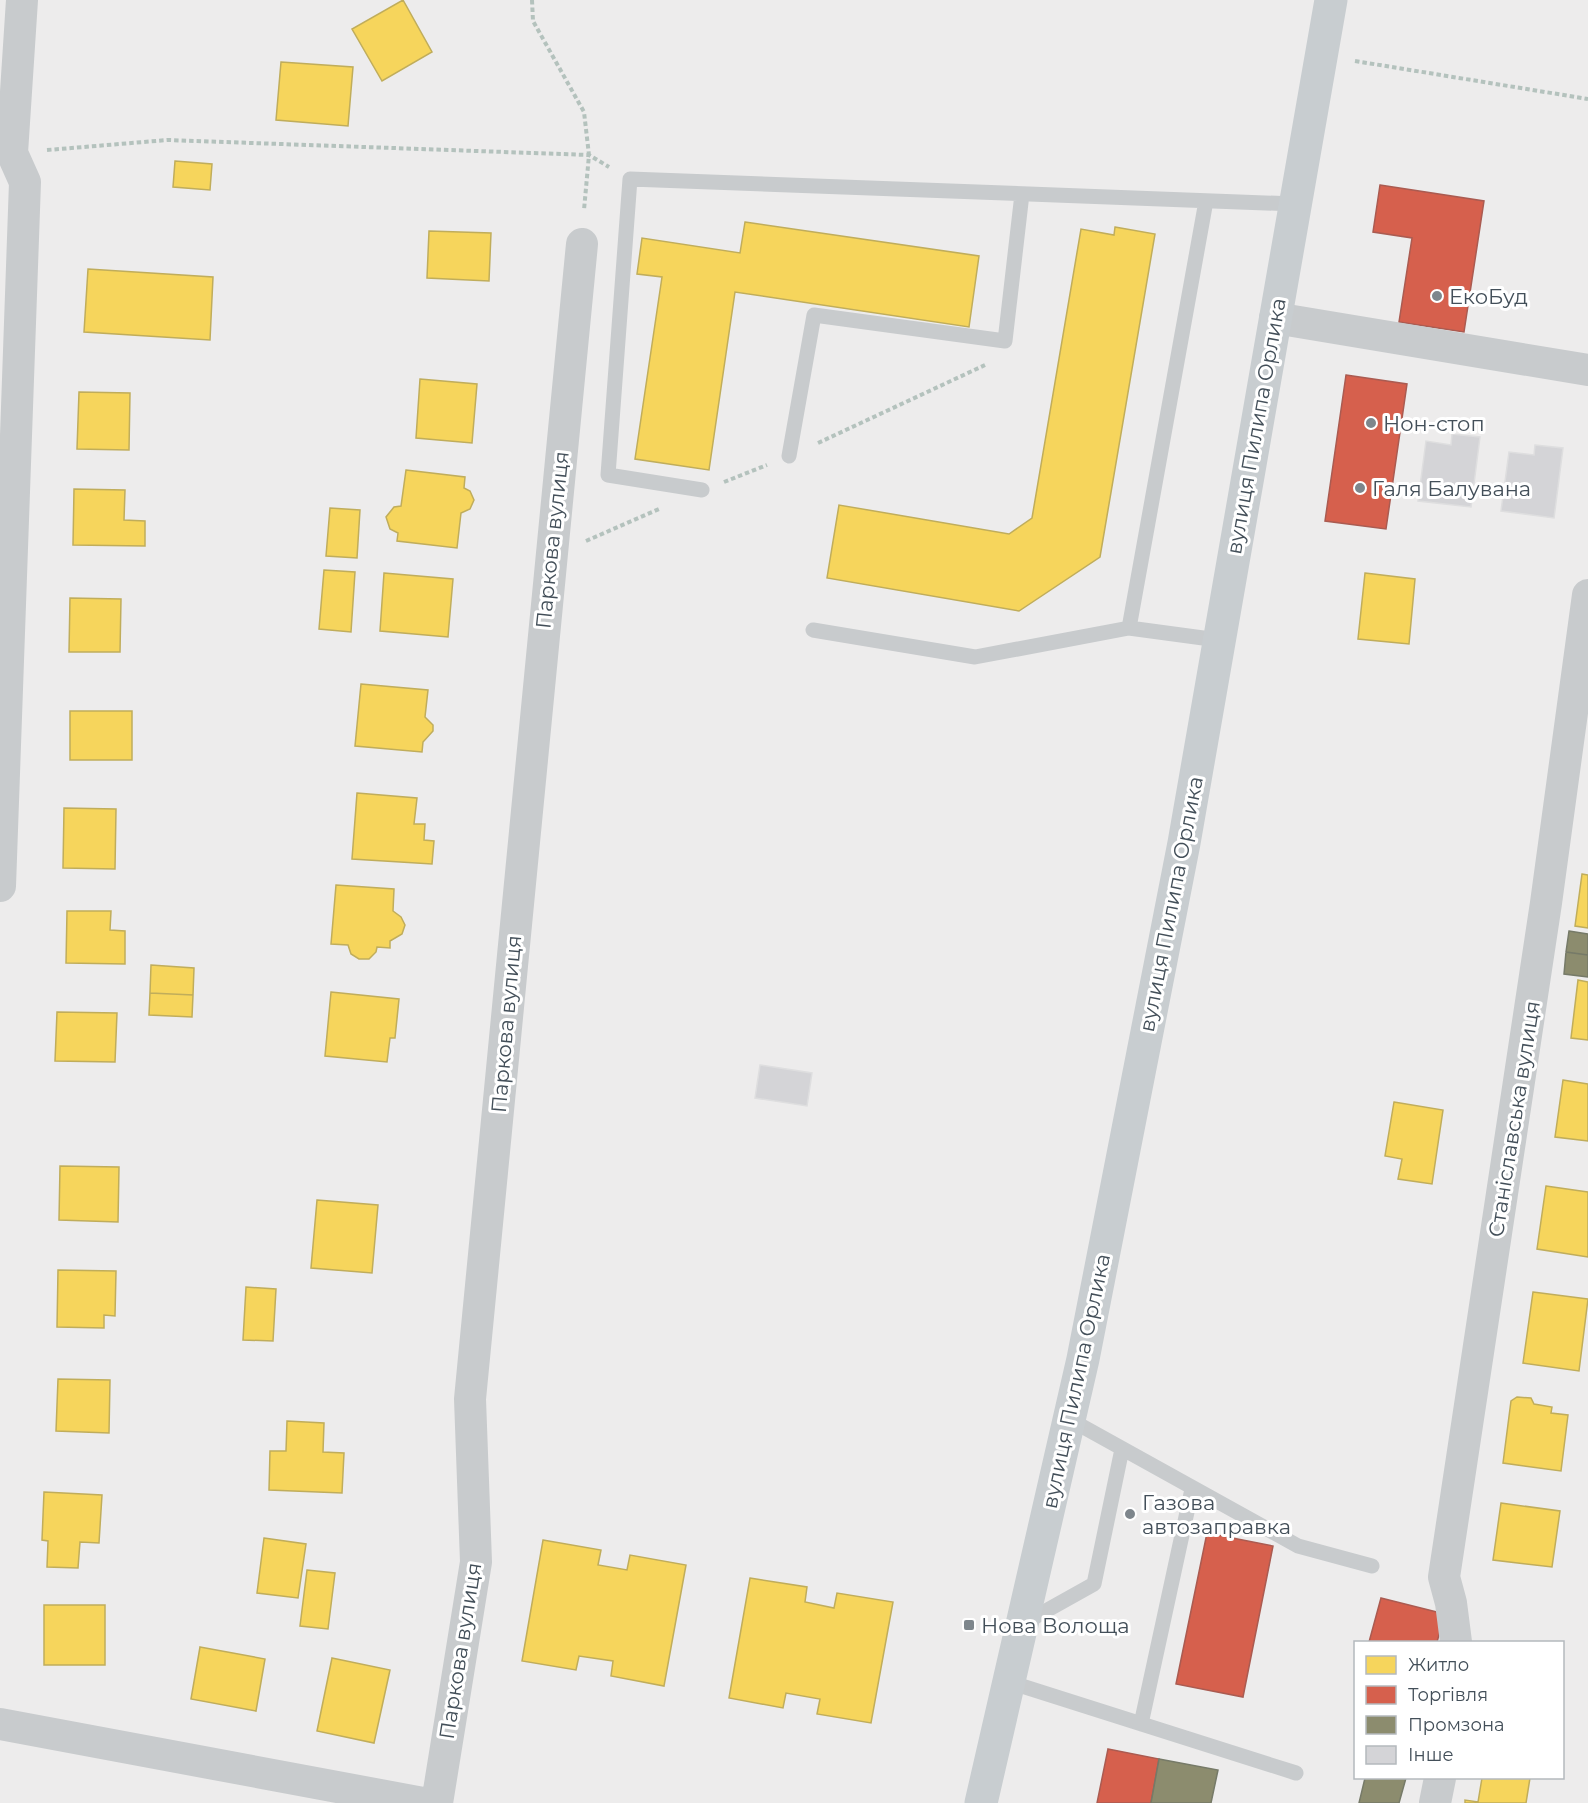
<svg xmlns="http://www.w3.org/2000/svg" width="1588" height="1803" viewBox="0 0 1588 1803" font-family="Montserrat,sans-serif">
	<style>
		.homes { fill: #f6d55c; stroke: #c0ad5b; stroke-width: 1.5 }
		.shops { fill: #d6604d; stroke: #aa5b51; stroke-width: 1.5 }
		.industry { fill: #8c8c6e; stroke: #767a68; stroke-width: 1.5 }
		.building { fill: #d4d4d7; stroke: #dededf; stroke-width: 1.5 }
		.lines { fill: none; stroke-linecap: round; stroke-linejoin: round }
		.path { stroke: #b4c2bd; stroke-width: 4; stroke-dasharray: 4.5 3; stroke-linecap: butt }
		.service { stroke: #c8cbcd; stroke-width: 15 }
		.minor { stroke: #c8cbcd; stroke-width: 32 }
		.secondary { stroke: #c8cdd0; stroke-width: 33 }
		.poi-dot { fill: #7e868c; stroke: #fff; stroke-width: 2 }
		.labels { text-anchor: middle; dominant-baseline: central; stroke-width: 6; stroke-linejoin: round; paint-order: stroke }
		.poi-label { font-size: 21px; fill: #434f59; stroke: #fff; text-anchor: start }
		.street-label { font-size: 21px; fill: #434f59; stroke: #fff }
	</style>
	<rect width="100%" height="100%" fill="#edecec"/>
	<!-- homes -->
	<path class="homes" d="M403 0 432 52 382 81 352 29Z
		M281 62 353 67 348 126 276 120Z
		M175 161 212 164 210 190 173 187Z
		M745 222 979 256 969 327 735 292 709 470 635 459 662 277 637 274 642 238 740 253Z
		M1115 227 1155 234 1100 557 1019 611 827 578 839 505 1009 534 1032 518 1081 229 1114 235Z
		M429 231 491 233 489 281 427 278Z
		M88 269 213 277 210 340 84 332Z
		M420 379 477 384 472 443 416 438Z
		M79 392 130 393 129 450 77 449Z
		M406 470 465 477 464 488 470 491 474 500 470 509 461 513 457 548 397 541 398 533 390 529 386 517 394 507 401 506Z
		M74 489 125 490 124 520 145 521V546L73 545Z
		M330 508 360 510 357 558 326 556Z
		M324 570 355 572 351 632 319 629Z
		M384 573 453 579 448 637 380 631Z
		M1365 573 1415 579 1409 644 1358 639Z
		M70 598 121 599 120 652H69Z
		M361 684 428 690 425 717 433 725V731L423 742 422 752 355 746Z
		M70 711H132V760H70Z
		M357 793 417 798 414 824H425L424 840 434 841 432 864 352 859Z
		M64 808 116 809 115 869 63 868Z
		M1582 874 1588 875V928L1575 926Z
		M336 885 394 889 393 911 401 917 405 925 402 934 390 941V948L377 947 376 952 369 959H359L351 954 348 945 331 944Z
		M67 911H111L110 930 125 931V964L66 963Z
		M151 965 194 968 193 995 150 993Z
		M1578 980 1588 982V1040L1571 1038Z
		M331 992 399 999 395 1038H390L387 1062 325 1056Z
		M150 993 193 995 192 1017 149 1015Z
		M57 1012 117 1013 115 1062 55 1061Z
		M1563 1080 1588 1084V1141L1555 1137Z
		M1394 1102 1443 1110 1432 1184 1398 1179 1402 1159 1385 1156Z
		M60 1166 119 1167 118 1222 59 1220Z
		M1546 1186 1588 1192V1257L1537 1249Z
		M317 1200 378 1205 372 1273 311 1268Z
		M58 1270 116 1271 115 1316 104 1315V1328L57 1327Z
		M246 1287 276 1289 273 1341 243 1340Z
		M1533 1292 1588 1299 1579 1371 1523 1363Z
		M58 1379 110 1380 109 1433 56 1431Z
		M1517 1397 1531 1398 1534 1404 1552 1407 1551 1413 1568 1415 1561 1471 1503 1463 1511 1401Z
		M287 1421 324 1423 323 1452 344 1453 342 1493 269 1490 270 1451H286Z
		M44 1492 102 1495 99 1543 80 1542 78 1568 47 1567 48 1541 42 1540Z
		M1501 1503 1560 1511 1552 1567 1493 1560Z
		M264 1538 306 1544 298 1598 257 1593Z
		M543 1540 601 1550 598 1565 627 1570 630 1555 686 1565 664 1686 611 1676 613 1661 579 1656 576 1670 522 1661Z
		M307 1570 335 1573 328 1629 300 1626Z
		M750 1578 807 1587 805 1602 834 1608 837 1593 893 1602 871 1723 817 1714 820 1699 786 1693 783 1708 729 1698Z
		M44 1605H105V1665H44Z
		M200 1647 265 1659 256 1711 191 1699Z
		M332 1658 390 1670 374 1743 317 1731Z
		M1482 1778H1530L1526 1803H1465V1800L1478 1802Z"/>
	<!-- shops -->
	<path class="shops" d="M1380 185 1484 201 1464 332 1399 322 1412 238 1373 232Z
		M1346 375 1407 384 1386 529 1325 521Z
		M1207 1533 1273 1546 1243 1697 1176 1684Z
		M1381 1598 1445 1614 1437 1642H1369Z
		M1108 1749 1159 1759 1151 1803H1097Z"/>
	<!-- industry -->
	<path class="industry" d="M1569 931 1588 934V955L1566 952Z
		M1566 952 1588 955V977L1564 974Z
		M1159 1759 1218 1770 1211 1803H1151Z
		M1365 1778H1406L1399 1803H1359Z"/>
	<!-- building -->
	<path class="building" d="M1452 434 1480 437 1471 507 1418 501 1426 441 1451 445Z
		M1535 445 1563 448 1554 518 1501 511 1509 452 1534 455Z
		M760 1065 812 1073 807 1106 755 1098Z"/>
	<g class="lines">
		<!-- path -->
		<path class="path" d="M532 0 533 21 584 112 589 155 584 210
			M1355 61 1588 99
			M47 150 168 140 589 155 609 167
			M818 443 985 365
			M724 482 767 465
			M586 541 659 509"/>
		<!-- service -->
		<path class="service" d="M789 456 814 315 1005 341 1022 194
			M702 490 608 475 630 179 1295 204
			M1129 628 1206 201
			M813 630 975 657 1129 628 1218 640
			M1069 1419 1298 1546 1372 1566
			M1026 1622 1094 1584 1122 1449
			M1009 1682 1296 1773
			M1141 1724 1192 1489"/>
		<!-- minor -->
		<path class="minor" d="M1275 318 1588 370
			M0 886 25 182 12 153 22 0
			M1456 1642 1451 1603 1444 1577 1546 903 1588 595
			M0 1724 423 1803
			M437 1803 476 1562 470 1399 582 244
			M1435 1803 1440 1778"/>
		<!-- secondary -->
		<path class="secondary" d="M981 1803 1083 1359 1184 843 1331 0"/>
	</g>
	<!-- markers -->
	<g class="poi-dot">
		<circle cx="1437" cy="296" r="6"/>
		<circle cx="1371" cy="423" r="6"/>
		<circle cx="1360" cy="488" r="6"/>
		<circle cx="1130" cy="1514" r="6"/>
		<rect x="963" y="1619" width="12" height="12" rx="3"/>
	</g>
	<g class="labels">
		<!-- poi labels -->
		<g class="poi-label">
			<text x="1449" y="296">ЕкоБуд</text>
			<text x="1383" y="423">Нон-стоп</text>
			<text x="1372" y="488">Галя Балувана</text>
			<text x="1142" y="1502">Газова<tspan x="1142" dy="24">автозаправка</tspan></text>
			<text x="981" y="1625">Нова Волоща</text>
		</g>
		<!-- street labels -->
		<g class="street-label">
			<text transform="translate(1256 426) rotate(-80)">вулиця Пилипа Орлика</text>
			<text transform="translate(552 540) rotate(-84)">Паркова вулиця</text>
			<text transform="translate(1171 904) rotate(-79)">вулиця Пилипа Орлика</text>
			<text transform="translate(506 1024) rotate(-85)">Паркова вулиця</text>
			<text transform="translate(1514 1119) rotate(-81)">Станіславська вулиця</text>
			<text transform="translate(1076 1381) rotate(-78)">вулиця Пилипа Орлика</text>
			<text transform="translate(460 1651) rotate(-81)">Паркова вулиця</text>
		</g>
	</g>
	<!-- legend -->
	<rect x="1354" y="1641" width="210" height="138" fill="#ffffff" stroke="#b4b9bd" stroke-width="1.5"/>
	<rect x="1366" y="1656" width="30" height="18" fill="#f6d55c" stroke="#b4b9bd" stroke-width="1.5"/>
	<text x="1408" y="1671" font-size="18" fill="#434f59">Житло</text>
	<rect x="1366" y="1686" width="30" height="18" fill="#d6604d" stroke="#b4b9bd" stroke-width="1.5"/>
	<text x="1408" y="1701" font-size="18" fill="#434f59">Торгівля</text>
	<rect x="1366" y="1716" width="30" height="18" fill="#8c8c6e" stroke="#b4b9bd" stroke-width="1.5"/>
	<text x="1408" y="1731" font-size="18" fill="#434f59">Промзона</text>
	<rect x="1366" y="1746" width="30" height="18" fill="#d4d4d7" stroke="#b4b9bd" stroke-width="1.5"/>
	<text x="1408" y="1761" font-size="18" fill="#434f59">Інше</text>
</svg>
